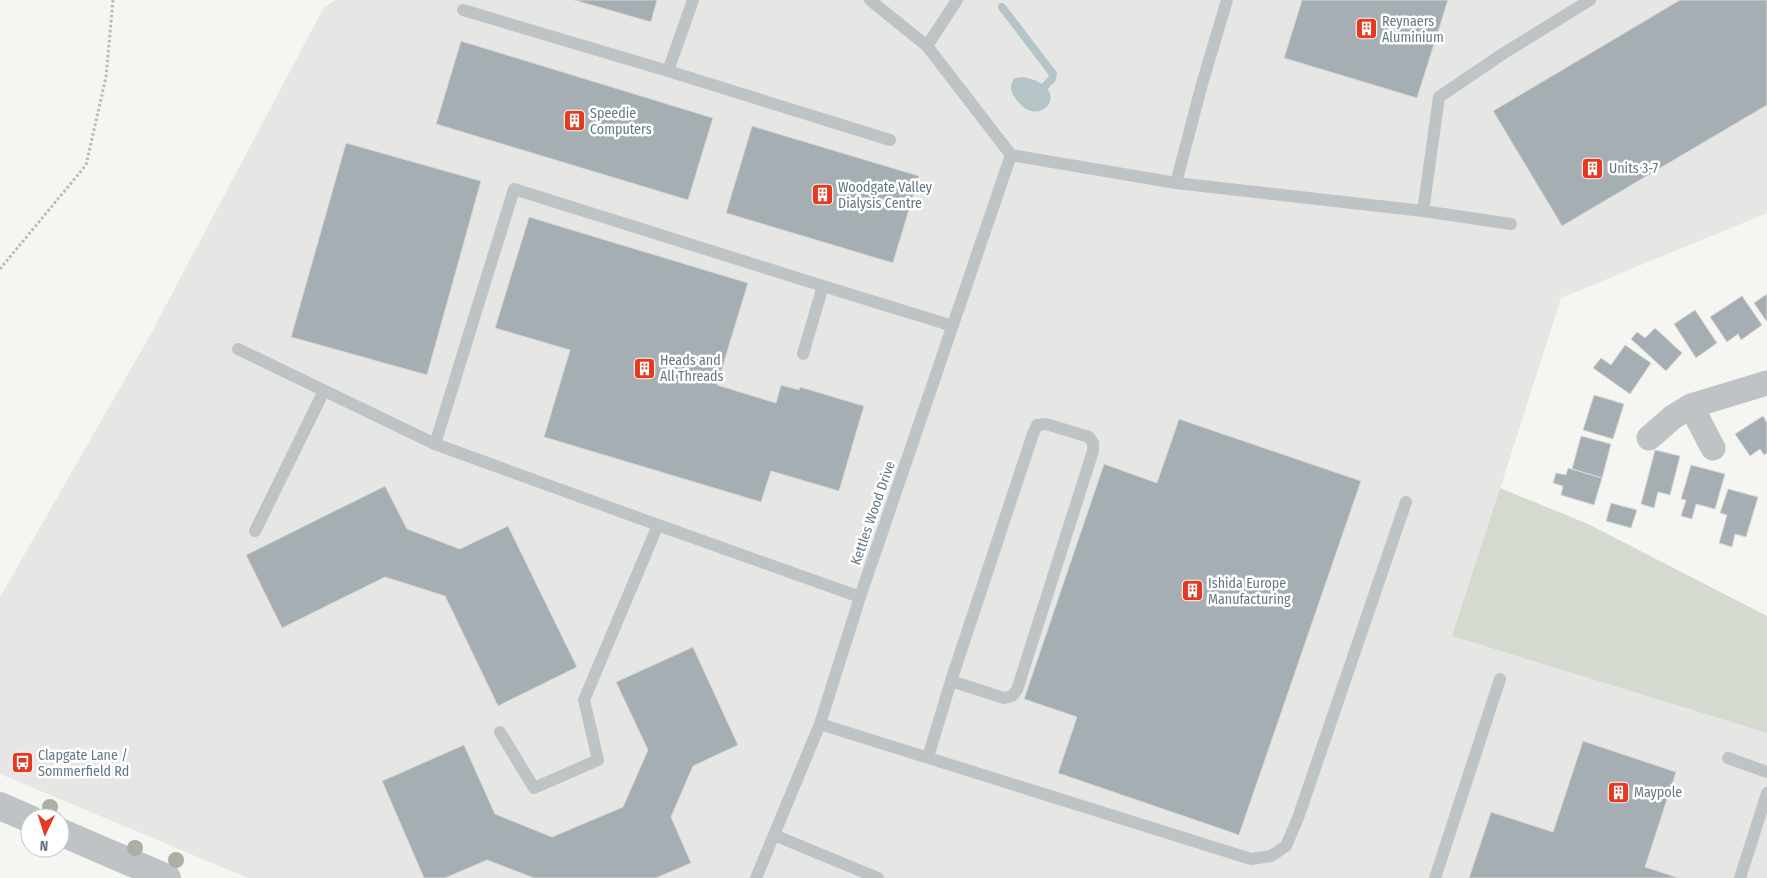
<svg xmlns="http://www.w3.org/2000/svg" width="1767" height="878" viewBox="0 0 1767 878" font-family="'Fira Sans Condensed',sans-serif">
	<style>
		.built { fill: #e6e7e5 }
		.green { fill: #d5dad0 }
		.water { fill: #b5c4c6 }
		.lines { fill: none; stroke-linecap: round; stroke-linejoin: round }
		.stream { stroke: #b5c4c6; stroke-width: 8 }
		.building { fill: #a5afb3; stroke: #d7d6d4 }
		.path { stroke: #b8bbbd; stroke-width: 3; stroke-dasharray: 2.5 2.5; stroke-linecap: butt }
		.service { stroke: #bec3c6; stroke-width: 12 }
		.minor { stroke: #bec3c6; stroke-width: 25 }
		.tertiary { stroke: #bec3c6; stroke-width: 28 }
		.tree { fill: #a9b1a3 }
		.labels { text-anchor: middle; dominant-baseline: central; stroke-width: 5; stroke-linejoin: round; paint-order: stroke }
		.poi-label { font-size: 14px; fill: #647883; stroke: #fff; text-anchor: start }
		.street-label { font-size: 14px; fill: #647883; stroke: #fff }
	</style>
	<rect width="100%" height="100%" fill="#f5f5f1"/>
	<!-- built -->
	<path class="built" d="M336 0H1767V213L1561 298 1453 636 1767 733V878H248L0 774V597L148 339 324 7Z"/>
	<!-- green -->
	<path class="green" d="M1500 488 1588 524 1767 616V733L1452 636Z"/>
	<!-- water -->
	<path class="water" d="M1022 77C1077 86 1040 134 1016 99 1010 91 1009 85 1015 78Z"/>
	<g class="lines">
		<!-- stream -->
		<path class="stream" d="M1002 7 1053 74 1052 79 1045 86"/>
	</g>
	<!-- building -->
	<path class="building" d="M574 0H657L651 22Z
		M1302 0H1448L1417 98 1284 58Z
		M1680 0H1767V105L1562 226 1493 111Z
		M461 41 713 118 688 200 436 124Z
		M752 126 919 176 893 263 726 213Z
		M346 143 481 181 427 375 291 337Z
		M529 217 748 283 717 385 776 403 781 385 799 390 800 387 864 406 839 491 771 471 761 502 544 437 570 350 495 328Z
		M1767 294V322L1754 303Z
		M1742 296 1762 325 1741 340 1738 334 1727 342 1710 317Z
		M1695 310 1717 343 1696 358 1674 324Z
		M1655 328 1682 353 1666 371 1631 339 1637 332 1645 338Z
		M1625 345 1651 363 1630 394 1593 368 1601 358 1611 365Z
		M1594 395 1624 404 1613 439 1583 430Z
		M1763 416 1767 423V453L1764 455 1760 449 1750 456 1735 434Z
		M1179 419 1361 481 1239 835 1058 773 1077 717 1024 699 1104 464 1157 483Z
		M1581 436 1611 444 1602 478 1572 469Z
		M1655 450 1680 456 1670 495 1658 492 1654 508 1641 504Z
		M1691 465 1725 474 1715 509 1696 504 1692 519 1681 516 1686 500 1681 499Z
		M1568 468 1602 478 1594 505 1561 495 1563 486 1553 483 1556 473 1566 475Z
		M385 486 407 529 460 549 508 526 577 667 498 706 445 596 385 577 282 628 246 555Z
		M1728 489 1758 497 1746 537 1735 534 1732 547 1719 543 1727 515 1720 513Z
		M1611 503 1637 510 1631 528 1606 521Z
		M693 647 738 745 693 766 671 817 691 863 656 878H534L487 860 445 878H424L382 781 464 745 495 814 552 837 623 807 648 750 616 682Z
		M1583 741 1676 772 1645 867 1679 878H1469L1491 812 1553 832Z"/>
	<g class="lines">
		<!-- path -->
		<path class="path" d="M0 269 86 165 106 77 113 0"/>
		<!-- service -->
		<path class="service" d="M870 0 927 46 1011 155 1176 183 1423 211 1511 224
			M463 10 668 71 693 0
			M927 46 957 0
			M668 71 890 140
			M1176 183 1202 84 1227 0
			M1423 211 1439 97 1504 53 1590 0
			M238 349 435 444 658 525 860 597
			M803 354 823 286 953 326
			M435 444 514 189 823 286
			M255 531 324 391
			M820 724 1251 859 1271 856 1286 846 1298 818 1406 502
			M500 732 534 788 598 760 584 700 658 525
			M928 757 951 681 1033 434 1037 425 1046 424 1089 437 1093 443V451L1017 690 1012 696 1004 698 951 681
			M1728 758 1767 772
			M774 835 878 878
			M756 878 820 724 860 597 1011 155
			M1435 878 1500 679
			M1740 878 1767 793"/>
		<!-- minor -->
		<path class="minor" d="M1691 406 1713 448
			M1649 438 1673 417 1691 406 1767 383"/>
		<!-- tertiary -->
		<path class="tertiary" d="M0 806 30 819
			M60 832 167 878"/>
	</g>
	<!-- trees -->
	<g class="tree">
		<circle cx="50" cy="807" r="8"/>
		<circle cx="135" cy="848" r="8"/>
		<circle cx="176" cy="860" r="8"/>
	</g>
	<!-- icons -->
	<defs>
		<symbol id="building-square" viewBox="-11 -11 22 22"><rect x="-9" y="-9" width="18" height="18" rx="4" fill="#e63a20" stroke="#fff"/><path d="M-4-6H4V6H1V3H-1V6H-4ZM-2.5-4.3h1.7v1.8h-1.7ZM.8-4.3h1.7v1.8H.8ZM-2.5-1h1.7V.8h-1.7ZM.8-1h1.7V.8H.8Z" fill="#fff"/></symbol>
		<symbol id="bus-square" viewBox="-11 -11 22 22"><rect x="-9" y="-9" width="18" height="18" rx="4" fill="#e63a20" stroke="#fff"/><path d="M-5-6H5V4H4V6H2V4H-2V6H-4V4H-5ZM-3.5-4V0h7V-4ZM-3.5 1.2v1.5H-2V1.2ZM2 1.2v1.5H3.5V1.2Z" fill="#fff"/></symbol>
	</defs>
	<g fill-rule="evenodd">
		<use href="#building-square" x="1354" y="16" width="25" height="25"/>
		<use href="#building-square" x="562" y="108" width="25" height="25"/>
		<use href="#building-square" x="1580" y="156" width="25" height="25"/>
		<use href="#building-square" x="810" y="182" width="25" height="25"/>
		<use href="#building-square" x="632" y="356" width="25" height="25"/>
		<use href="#building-square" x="1180" y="578" width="25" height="25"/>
		<use href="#bus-square" x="10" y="750" width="25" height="25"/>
		<use href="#building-square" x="1606" y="780" width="25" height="25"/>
	</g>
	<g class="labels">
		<!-- poi labels -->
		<g class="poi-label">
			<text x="1382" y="21">Reynaers<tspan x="1382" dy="16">Aluminium</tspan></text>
			<text x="590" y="113">Speedie<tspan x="590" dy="16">Computers</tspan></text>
			<text x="1609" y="168">Units 3-7</text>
			<text x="838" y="187">Woodgate Valley<tspan x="838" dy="16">Dialysis Centre</tspan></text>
			<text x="660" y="360">Heads and<tspan x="660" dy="16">All Threads</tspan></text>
			<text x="1208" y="583">Ishida Europe<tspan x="1208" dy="16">Manufacturing</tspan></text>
			<text x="38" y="755">Clapgate Lane /<tspan x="38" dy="16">Sommerfield Rd</tspan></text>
			<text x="1634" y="792">Maypole</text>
		</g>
		<!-- street labels -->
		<g class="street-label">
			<text transform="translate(873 513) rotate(-71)">Kettles Wood Drive</text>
		</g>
	</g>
	<!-- north arrow -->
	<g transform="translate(45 833) rotate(184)"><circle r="24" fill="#ffffff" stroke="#c1c9cd"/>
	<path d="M0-4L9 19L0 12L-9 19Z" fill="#e63a20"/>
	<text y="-8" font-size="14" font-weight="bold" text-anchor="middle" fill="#647883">N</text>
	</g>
</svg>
